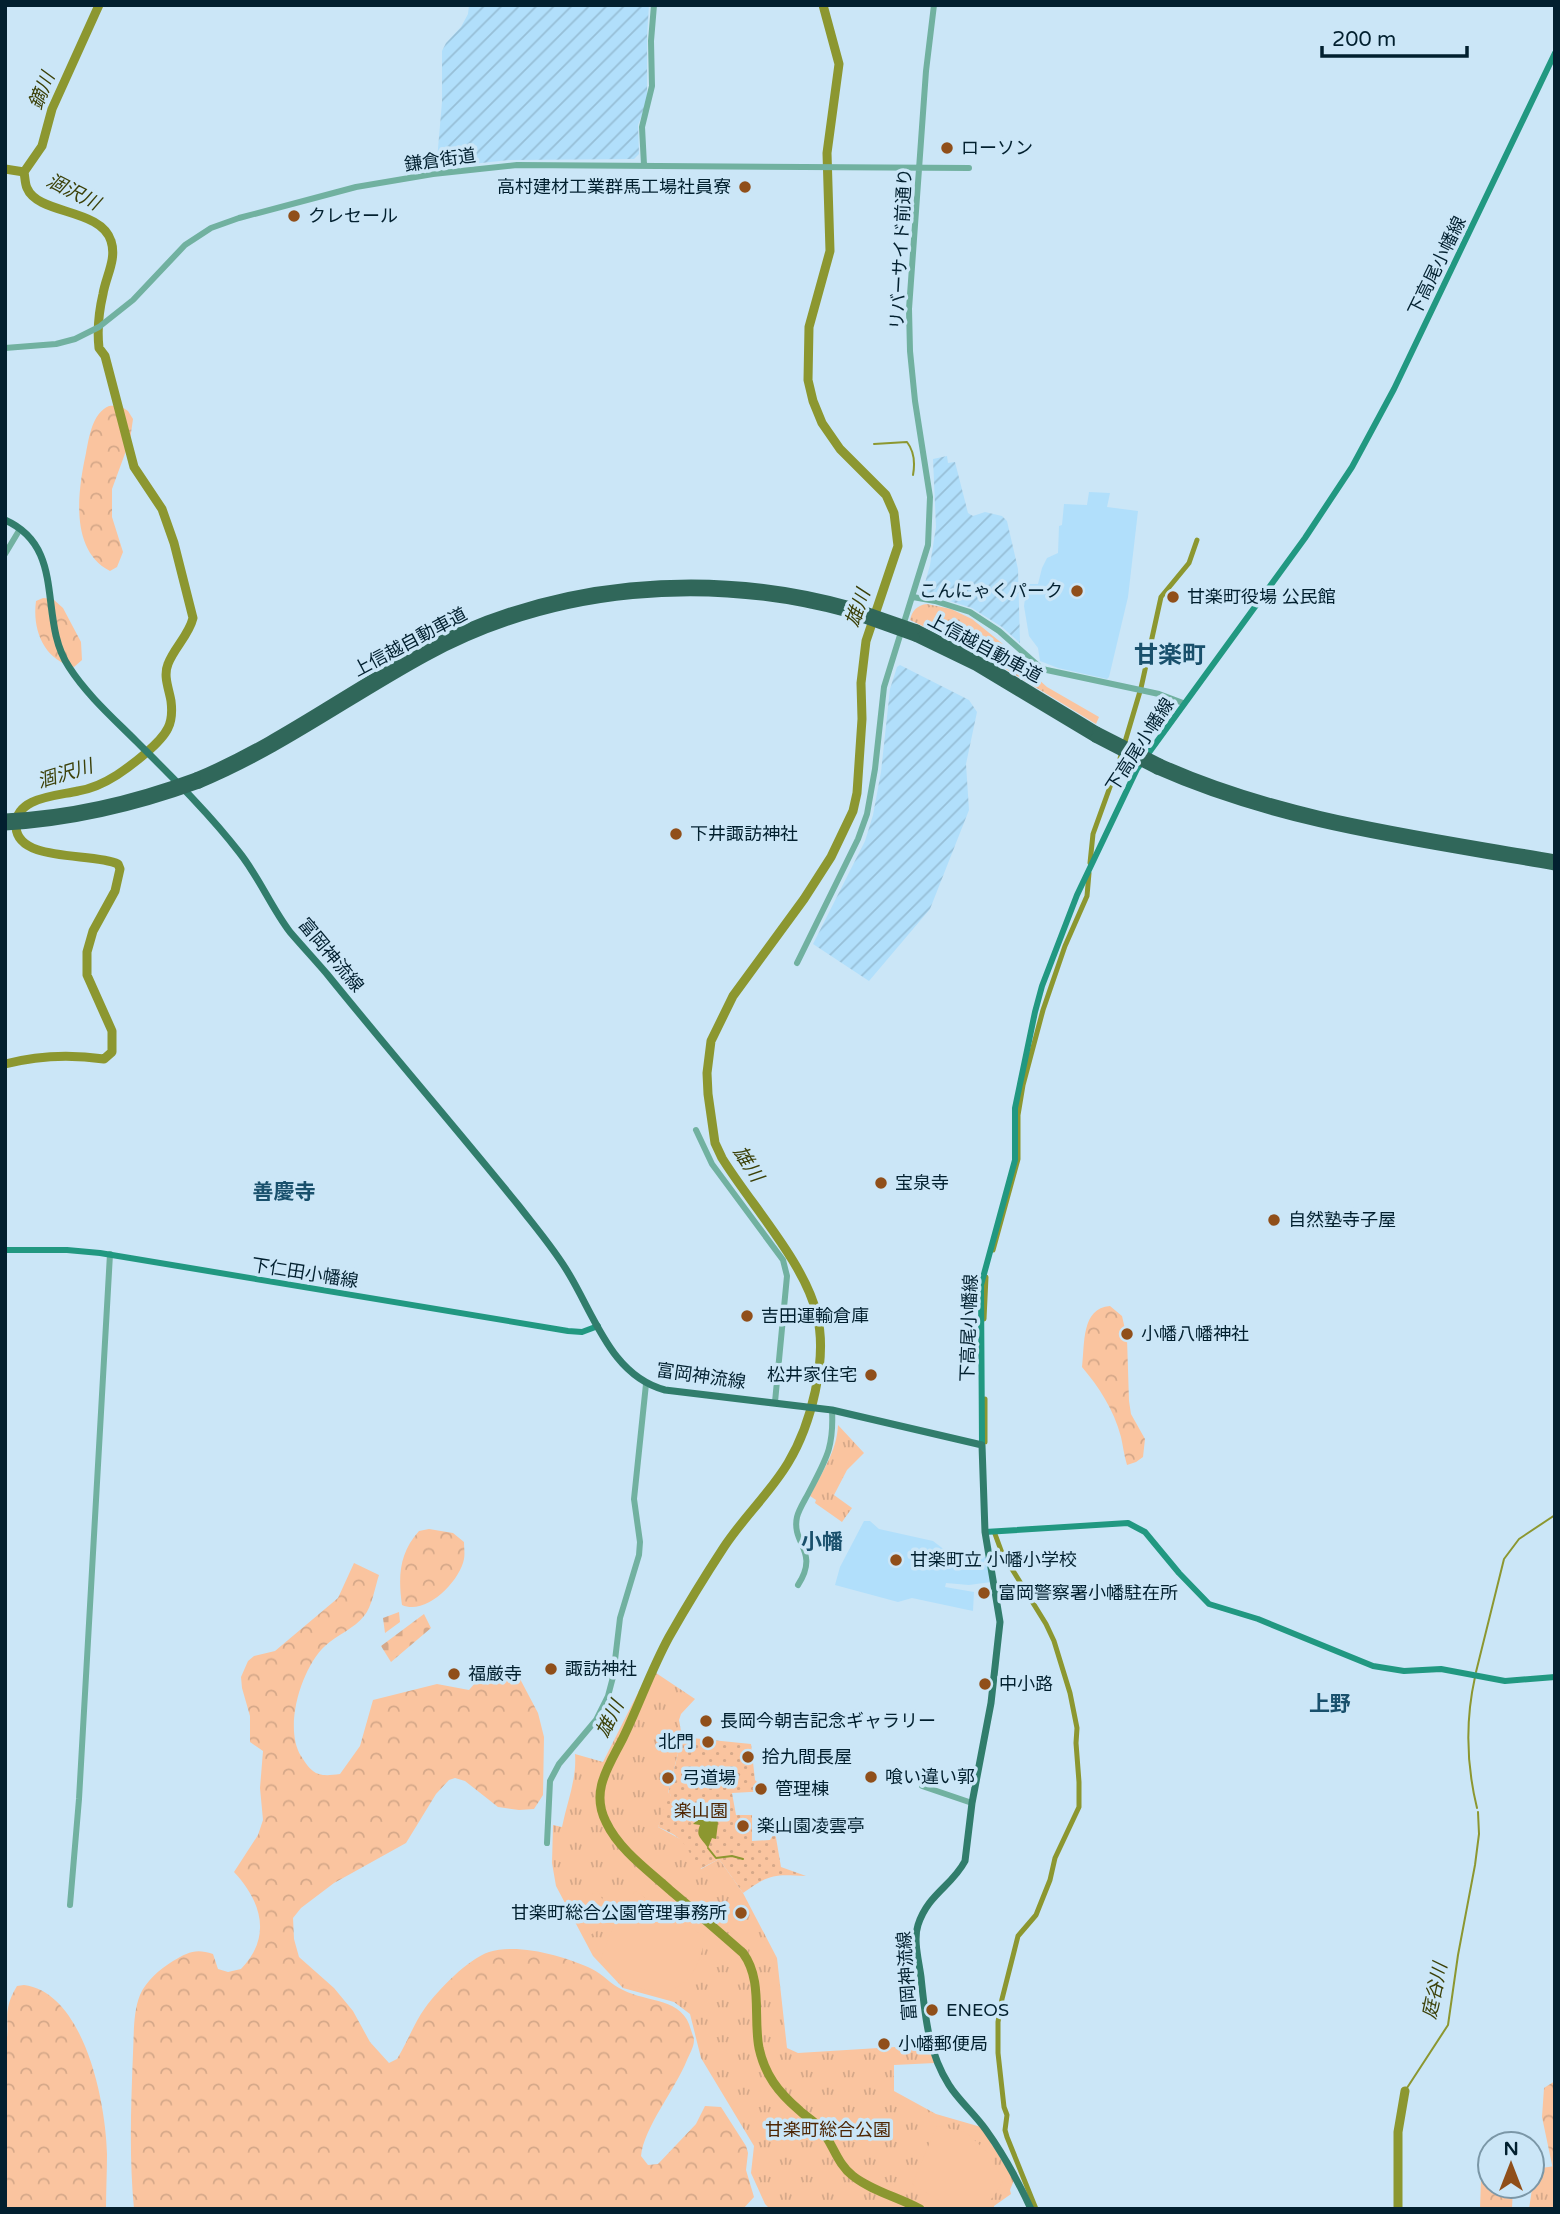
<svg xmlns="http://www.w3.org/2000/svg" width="1560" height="2214" viewBox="0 0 1560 2214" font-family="'Varela Round','Noto Sans JP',sans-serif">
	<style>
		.built { fill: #b1dffb }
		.industrial { fill: url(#industrial-furrows) }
		.grass { fill: url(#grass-tufts) }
		.forest { fill: url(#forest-crowns) }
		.cemetery { fill: url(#cemetery-stones) }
		.garden { fill: url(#garden-dots) }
		.pitch { fill: #fac49f }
		.water { fill: #8c9730 }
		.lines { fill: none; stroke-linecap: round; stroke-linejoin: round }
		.stream { stroke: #8c9730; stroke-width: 2 }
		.canal { stroke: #8c9730; stroke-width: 5 }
		.river { stroke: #8c9730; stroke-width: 9 }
		.tertiary { stroke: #71b1a0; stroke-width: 6 }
		.secondary { stroke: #219881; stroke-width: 6 }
		.primary { stroke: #317d6c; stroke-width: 7 }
		.motorway { stroke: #30675a; stroke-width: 9 }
		.motorway-bridge { stroke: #30675a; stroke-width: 9 }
		.poi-dot { fill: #904f1a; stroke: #cbe6f7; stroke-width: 2.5 }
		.labels { text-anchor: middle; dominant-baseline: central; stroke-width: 7; stroke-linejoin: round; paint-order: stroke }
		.poi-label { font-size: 18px; fill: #02202f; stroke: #cbe6f7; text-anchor: start }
		.street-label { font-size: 18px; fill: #02202f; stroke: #cbe6f7 }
		.park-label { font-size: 18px; fill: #4e2603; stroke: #cbe6f7 }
		.water-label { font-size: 19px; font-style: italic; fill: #3b4008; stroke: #cbe6f7 }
		.quarter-label { font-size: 21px; font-weight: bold; fill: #19506c; stroke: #cbe6f7 }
		.district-label { font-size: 24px; font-weight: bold; fill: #19506c; stroke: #cbe6f7 }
	</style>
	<defs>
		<pattern id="industrial-furrows" width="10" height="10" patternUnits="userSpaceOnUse" patternTransform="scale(1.75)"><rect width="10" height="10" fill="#b1dffb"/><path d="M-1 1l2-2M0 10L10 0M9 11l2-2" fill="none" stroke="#97bfd7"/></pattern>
		<pattern id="grass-tufts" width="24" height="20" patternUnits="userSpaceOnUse" patternTransform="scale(1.75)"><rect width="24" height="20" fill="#fac49f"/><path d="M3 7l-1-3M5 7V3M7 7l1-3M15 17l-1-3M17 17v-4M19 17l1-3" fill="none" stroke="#d5a889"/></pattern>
		<pattern id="forest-crowns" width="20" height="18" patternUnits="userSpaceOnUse" patternTransform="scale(1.75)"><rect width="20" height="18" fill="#fac49f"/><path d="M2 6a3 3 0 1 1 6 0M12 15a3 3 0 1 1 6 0" fill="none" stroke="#d5a889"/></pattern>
		<pattern id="cemetery-stones" width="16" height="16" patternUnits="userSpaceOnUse" patternTransform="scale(1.75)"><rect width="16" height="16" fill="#fac49f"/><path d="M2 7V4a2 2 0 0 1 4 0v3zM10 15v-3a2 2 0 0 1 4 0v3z" fill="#d5a889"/></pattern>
		<pattern id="garden-dots" width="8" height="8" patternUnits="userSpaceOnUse" patternTransform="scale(1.75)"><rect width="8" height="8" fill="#fac49f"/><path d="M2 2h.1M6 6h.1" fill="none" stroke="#d5a889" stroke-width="1.8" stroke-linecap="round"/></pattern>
	</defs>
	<rect width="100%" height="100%" fill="#cbe6f7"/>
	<!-- built -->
	<path class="built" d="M1089 492 1110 493 1107 507 1138 511 1128 597 1109 677 1107 679 1058 668 1040 661 1038 648 1029 636 1024 606 1027 584H1038L1042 568 1047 558 1058 553 1059 526 1062 525 1064 504 1087 505Z
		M864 1521H870L879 1529 933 1541 950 1554 986 1557 991 1582 969 1585 946 1583 945 1587 974 1592 973 1611 912 1598 898 1602 835 1585 840 1567Z"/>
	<!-- industrial -->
	<path class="industrial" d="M469 5H649L647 36V102L638 125 639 154 634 159 509 160 444 167 437 160 442 102V51L446 43 461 27 468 14Z
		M947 456 948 463 955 462 968 513 973 516 985 512 1002 516 1007 521 1018 569 1020 643 1002 627 972 608 924 593 923 590 930 565 936 527 933 459Z
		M900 665 969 700 977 712 966 764 969 810 930 909 869 981 813 944 865 841 873 815 881 772 890 689 897 667Z"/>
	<!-- grass -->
	<path class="grass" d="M927 604 951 609 972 619 1014 653 1027 669 1047 687 1099 717 1096 724 981 654 910 620C912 611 917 605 927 604Z
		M838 1425 864 1453 847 1470 834 1495 852 1508 842 1522 815 1503 816 1500 810 1496C822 1472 837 1451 838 1425Z
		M650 1669 695 1699 681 1714 679 1720 682 1737 668 1793 671 1795 658 1827 684 1841 701 1869 719 1859 743 1893 777 1958 787 2048 798 2053 927 2045 935 2063 894 2065V2091L936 2114 981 2127 1014 2180 1010 2190 1011 2194 994 2206V2209H770L765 2204 751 2173 754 2146 701 2058 690 2014 674 2002 623 1988 593 1956 556 1886 552 1863 553 1825 562 1827C567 1802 577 1779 575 1754L603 1762Z
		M1555 2166V2209H1529L1535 2169Z"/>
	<!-- forest -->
	<path class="forest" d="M119 405 128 411 133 419 130 440 112 489V517L123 552 117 567 110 571C69 550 78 490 86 453 89 438 92 413 109 406 110 406 118 405 119 405Z
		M43 598 53 599 63 608 81 642 82 660 74 667C44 660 32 630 36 601Z
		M1110 1306 1122 1316 1127 1338 1129 1401 1131 1414 1145 1439 1143 1457 1136 1462 1127 1465C1124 1455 1123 1446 1121 1437 1114 1410 1099 1387 1082 1367 1085 1344 1081 1308 1110 1306Z
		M429 1529 453 1533 464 1542C464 1547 465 1554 464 1559 460 1581 426 1616 402 1605 398 1577 399 1553 419 1531Z
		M354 1563 379 1575C375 1587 372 1607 364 1616 355 1628 337 1635 325 1646 302 1667 283 1727 301 1756 313 1775 318 1777 340 1774L360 1746 373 1700 437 1684 469 1690 488 1668 519 1677 538 1713 544 1737 543 1795 534 1809 519 1810 498 1807 465 1781 455 1778 449 1780 436 1794 406 1843 334 1883 301 1908 293 1918 294 1939 299 1957 334 1988 353 2011 370 2042 389 2063 397 2059C407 2043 414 2023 425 2008 438 1990 468 1959 489 1952 518 1943 565 1956 592 1969 603 1974 611 1985 623 1990 648 2003 683 1997 691 2030 692 2034 694 2037 694 2040 694 2047 689 2055 687 2060 675 2090 644 2127 641 2156L648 2165 658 2164 696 2124 705 2106 721 2107 746 2146 748 2153 746 2170 754 2197 743 2209H134C129 2157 131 2105 133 2053 134 2035 133 2012 140 1995 146 1981 160 1969 173 1961 188 1952 196 1948 213 1954L218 1969 228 1972 241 1969C272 1937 262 1902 234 1872L258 1835 263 1820 260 1788 263 1751 250 1742V1716L242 1688 241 1677 248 1661 254 1656 275 1651 338 1598Z
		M24 1985C85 1993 106 2104 107 2154 107 2172 106 2191 106 2209H5V2047C12 2024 0 2013 17 1986Z
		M1555 2081V2179L1542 2117 1544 2088Z
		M1490 2172V2186H1513L1512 2209H1480L1481 2180Z"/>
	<!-- cemetery -->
	<path class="cemetery" d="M399 1612 400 1622 385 1633 383 1618Z
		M424 1614 431 1628 391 1662 381 1646Z"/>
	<!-- garden -->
	<path class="garden" d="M682 1737 751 1744 755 1780 759 1784H767L768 1791 732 1793 736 1815H752V1841L770 1840 775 1832 781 1867 806 1876C773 1874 770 1874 743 1893L719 1859 698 1870C686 1845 685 1838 658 1827L665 1804 671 1795 668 1794Z"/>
	<!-- pitch -->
	<path class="pitch" d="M598 1891 611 1916 600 1922 603 1928 590 1935 577 1911 589 1905 585 1898Z
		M635 1891 705 1937C694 2006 644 2005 601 1961 606 1936 621 1912 635 1891Z
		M937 2126 966 2132 989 2154 1003 2181 994 2196 981 2209H953L912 2184Z"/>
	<!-- water -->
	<path class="water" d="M699 1806 714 1810 718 1823 716 1839 712 1838 708 1848C702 1838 695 1837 700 1825L693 1824 701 1817 696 1811Z"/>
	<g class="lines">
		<!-- stream -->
		<path class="stream" d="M874 444 907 442C914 451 915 464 913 475
			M1476 1672 1504 1559 1519 1539 1555 1515
			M1475 1677C1465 1722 1466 1763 1477 1808
			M708 1848 716 1858 732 1856 743 1859
			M1405 2091 1448 2025 1458 1955 1475 1865 1479 1834 1478 1812"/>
		<!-- canal -->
		<path class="canal" d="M1090 863 1093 834 1119 762 1141 688 1161 597 1189 563 1197 540
			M993 1250 1018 1159V1115L1023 1085 1043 1010 1065 946 1087 896 1089 873
			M984 1319 986 1277
			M985 1399V1442
			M995 1534 1002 1553 1046 1624 1054 1641 1070 1693 1077 1728 1076 1743 1079 1782V1807L1055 1858 1050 1880 1036 1915 1018 1936 1002 1999 998 2022V2053L1004 2107 1007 2115 1005 2130 1007 2137 1036 2209"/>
		<!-- river -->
		<path class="river" d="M823 5 839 64 827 153 830 251 809 327 808 380 813 401 822 423 840 449 886 495 894 513 898 546 866 641 861 683 862 719 857 793 853 811 831 857 804 899 733 996 711 1041 707 1073 708 1094 715 1143 722 1158C751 1205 805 1263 817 1315 828 1359 811 1425 788 1463 770 1493 743 1518 724 1547 705 1576 686 1607 669 1637 651 1670 639 1705 623 1738 609 1766 590 1791 606 1822 619 1850 649 1871 671 1891 695 1911 719 1932 743 1953 763 1980 753 2017 759 2048 765 2075 778 2092 799 2110 805 2116 814 2121 819 2127 833 2142 836 2163 853 2176 872 2191 898 2197 920 2209
			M5 169 24 172
			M24 172 42 146 52 109 99 5
			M5 1064C39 1055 70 1054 104 1059L112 1052V1031L87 975V952L93 931 115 891 120 869 118 864C93 852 18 863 16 827 14 797 57 796 78 791 91 789 106 782 117 775 132 765 161 743 168 728 172 720 172 709 171 701 169 689 163 676 168 664 174 648 189 635 193 618L174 543 162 509 134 467 105 356 99 348C97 330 99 311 103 294 106 276 117 259 111 241 101 208 38 215 27 188 25 184 25 177 24 172
			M1398 2209V2132L1405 2091"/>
		<!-- tertiary -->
		<path class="tertiary" d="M644 165 642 127 652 86 651 41 654 5
			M5 348 56 344 75 339 99 327 133 300 185 245 211 228 239 218 356 187 433 174 517 165 969 168
			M5 554 20 529
			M913 597 935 601 970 612 999 631 1042 669 1159 694 1183 703
			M797 963 858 839 867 814 875 769 884 687 928 545 930 497 915 401 910 351 909 309 926 71 934 5
			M696 1130 712 1164 783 1260 787 1276 775 1402
			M798 1585C820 1551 791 1544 797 1517 799 1509 805 1500 809 1492 826 1459 834 1448 832 1410
			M922 1786 972 1803
			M547 1843 550 1781 559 1764 596 1720 608 1696 613 1677 620 1618 639 1555 640 1542 634 1499 646 1384
			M70 1905 79 1799 110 1254"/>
		<!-- secondary -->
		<path class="secondary" d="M5 1250H67L100 1253 568 1331 582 1332 598 1326
			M982 1445 981 1285 1015 1160V1108L1035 1012 1042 986 1077 895 1137 769 1305 538 1352 467 1394 389 1555 53
			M985 1532 1128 1523 1145 1532 1179 1573 1209 1604 1258 1619 1373 1666 1404 1671 1441 1669 1505 1681 1555 1677"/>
		<!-- primary -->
		<path class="primary" d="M5 520C68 548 37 619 69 667 87 695 113 718 136 741 171 776 209 813 239 852 259 877 271 907 290 932 302 946 315 960 327 974 390 1052 456 1128 519 1206 536 1228 555 1250 569 1274 595 1317 612 1376 665 1390L832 1410 982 1445 985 1532 1000 1622 991 1703 972 1803 965 1861C952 1886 928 1894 918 1925 913 1940 919 1961 921 1977 925 2015 928 2052 949 2085 959 2101 975 2114 986 2130 1004 2155 1018 2181 1031 2209"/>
		<!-- motorway -->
		<path class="motorway" d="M917 629 980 660 1097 731
			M915 637 975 666 1095 738
			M1160 763C1284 819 1421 835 1555 859
			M1157 770C1283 826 1420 842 1555 866
			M196 777C275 744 343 693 418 652 549 580 708 566 851 606
			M199 784C279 751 349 699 426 657 554 587 708 575 848 613"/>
		<!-- motorway-bridge -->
		<path class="motorway-bridge" d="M851 606 917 629
			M848 613 915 637
			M1097 731 1160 763
			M1095 738 1157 770
			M5 818C72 815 134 800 196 777
			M5 826C72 822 136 807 199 784"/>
	</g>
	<!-- markers -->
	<g class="poi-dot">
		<circle cx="947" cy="148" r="7"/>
		<circle cx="745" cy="187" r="7"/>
		<circle cx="294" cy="216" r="7"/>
		<circle cx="1077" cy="591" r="7"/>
		<circle cx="1173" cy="597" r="7"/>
		<circle cx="676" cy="834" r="7"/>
		<circle cx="881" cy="1183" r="7"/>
		<circle cx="1274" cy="1220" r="7"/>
		<circle cx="747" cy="1316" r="7"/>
		<circle cx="1127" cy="1334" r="7"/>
		<circle cx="871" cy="1375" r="7"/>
		<circle cx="896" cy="1560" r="7"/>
		<circle cx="984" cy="1593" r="7"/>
		<circle cx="551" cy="1669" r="7"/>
		<circle cx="454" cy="1674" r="7"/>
		<circle cx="985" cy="1684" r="7"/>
		<circle cx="706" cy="1721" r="7"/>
		<circle cx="708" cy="1742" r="7"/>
		<circle cx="748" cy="1757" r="7"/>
		<circle cx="871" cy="1777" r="7"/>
		<circle cx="668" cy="1778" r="7"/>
		<circle cx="761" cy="1789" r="7"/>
		<circle cx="743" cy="1826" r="7"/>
		<circle cx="741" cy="1913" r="7"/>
		<circle cx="932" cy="2010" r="7"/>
		<circle cx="884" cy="2044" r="7"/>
	</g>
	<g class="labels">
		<!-- poi labels -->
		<g class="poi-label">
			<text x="961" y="148">ローソン</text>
			<text x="731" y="187" text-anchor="end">高村建材工業群馬工場社員寮</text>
			<text x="308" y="216">クレセール</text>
			<text x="1063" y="591" text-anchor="end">こんにゃくパーク</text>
			<text x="1187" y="597">甘楽町役場 公民館</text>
			<text x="690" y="834">下井諏訪神社</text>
			<text x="895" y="1183">宝泉寺</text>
			<text x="1288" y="1220">自然塾寺子屋</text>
			<text x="761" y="1316">吉田運輸倉庫</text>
			<text x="1141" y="1334">小幡八幡神社</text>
			<text x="857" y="1375" text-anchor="end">松井家住宅</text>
			<text x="910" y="1560">甘楽町立 小幡小学校</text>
			<text x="998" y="1593">富岡警察署小幡駐在所</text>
			<text x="565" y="1669">諏訪神社</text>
			<text x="468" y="1674">福厳寺</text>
			<text x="999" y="1684">中小路</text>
			<text x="720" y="1721">長岡今朝吉記念ギャラリー</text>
			<text x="694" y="1742" text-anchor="end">北門</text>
			<text x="762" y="1757">拾九間長屋</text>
			<text x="885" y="1777">喰い違い郭</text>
			<text x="682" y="1778">弓道場</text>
			<text x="775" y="1789">管理棟</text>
			<text x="757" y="1826">楽山園凌雲亭</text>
			<text x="727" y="1913" text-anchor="end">甘楽町総合公園管理事務所</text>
			<text x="946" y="2010">ENEOS</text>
			<text x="898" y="2044">小幡郵便局</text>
		</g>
		<!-- street labels -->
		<g class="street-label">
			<text transform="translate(440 160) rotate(-8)">鎌倉街道</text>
			<text transform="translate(901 249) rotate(-87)">リバーサイド前通り</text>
			<text transform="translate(1437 266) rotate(-64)">下高尾小幡線</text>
			<text transform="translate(410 642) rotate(-28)">上信越自動車道</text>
			<text transform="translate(985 648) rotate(28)">上信越自動車道</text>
			<text transform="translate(1140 745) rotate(-57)">下高尾小幡線</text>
			<text transform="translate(331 955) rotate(50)">富岡神流線</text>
			<text transform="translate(305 1273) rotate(9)">下仁田小幡線</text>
			<text transform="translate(969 1328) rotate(-88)">下高尾小幡線</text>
			<text transform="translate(701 1376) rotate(8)">富岡神流線</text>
			<text transform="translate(907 1976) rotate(-94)">富岡神流線</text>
		</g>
		<!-- park labels -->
		<g class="park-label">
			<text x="701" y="1811">楽山園</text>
			<text x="828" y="2130">甘楽町総合公園</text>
		</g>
		<!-- water labels -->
		<g class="water-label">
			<text transform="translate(42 91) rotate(-68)">鏑川</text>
			<text transform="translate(73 192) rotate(27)">涸沢川</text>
			<text transform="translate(858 608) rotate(-71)">雄川</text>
			<text transform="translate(65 774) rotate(-17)">涸沢川</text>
			<text transform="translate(748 1164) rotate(57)">雄川</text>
			<text transform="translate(610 1719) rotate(-64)">雄川</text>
			<text transform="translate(1435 1991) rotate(-78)">庭谷川</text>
		</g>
		<!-- quarter labels -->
		<g class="quarter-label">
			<text x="284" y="1192">善慶寺</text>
			<text x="822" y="1542">小幡</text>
			<text x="1330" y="1704">上野</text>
		</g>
		<!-- district labels -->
		<g class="district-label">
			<text x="1170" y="655">甘楽町</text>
		</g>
	</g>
	<!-- border -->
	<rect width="1560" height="2214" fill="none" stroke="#02202f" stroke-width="14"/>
	<!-- north arrow -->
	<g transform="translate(1511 2165)"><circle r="33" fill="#cbe6f7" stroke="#7b97a7" stroke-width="2"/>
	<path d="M0-5L12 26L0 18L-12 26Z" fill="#904f1a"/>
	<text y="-10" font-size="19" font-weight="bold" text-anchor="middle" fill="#02202f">N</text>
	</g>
	<!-- scale -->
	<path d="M1322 46v10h145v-10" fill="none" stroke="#02202f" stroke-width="3.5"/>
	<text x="1332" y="46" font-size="21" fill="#02202f" stroke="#cbe6f7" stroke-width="5" paint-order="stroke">200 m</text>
</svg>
